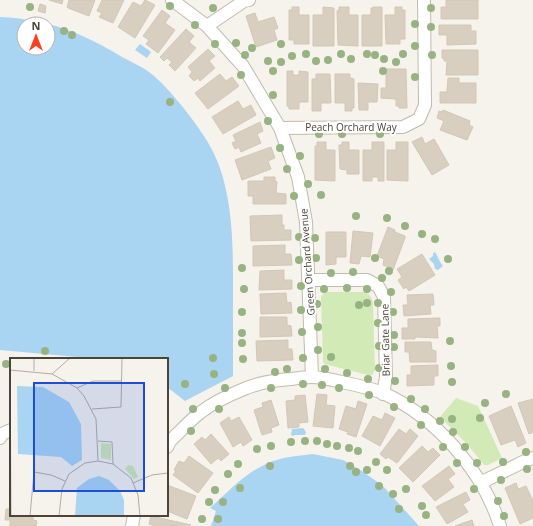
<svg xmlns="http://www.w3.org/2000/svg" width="533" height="526" viewBox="0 0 533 526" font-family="'Open Sans',sans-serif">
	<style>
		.green { fill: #d2eab5 }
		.water { fill: #a9d4f2; fill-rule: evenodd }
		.building { fill: #d8cfc1; stroke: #d3c7b4 }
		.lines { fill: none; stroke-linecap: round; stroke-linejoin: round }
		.street-casing { stroke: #c2bbae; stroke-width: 14 }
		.street { stroke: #fff; stroke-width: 12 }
		.tree { fill: #97b381 }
		.labels { text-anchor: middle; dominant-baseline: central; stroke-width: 4; stroke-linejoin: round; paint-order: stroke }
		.street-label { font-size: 10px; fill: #4b4439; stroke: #fff }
		.inset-road { fill: none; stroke: #b2ada4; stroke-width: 1 }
		.view { fill: #1d4ed8; fill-opacity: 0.15; stroke: #1d4ed8; stroke-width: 2 }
		.inset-edge { fill: none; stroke: #4b4439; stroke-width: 2 }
	</style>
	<rect width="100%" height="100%" fill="#f6f3ec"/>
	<!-- green -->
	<path class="green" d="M327 292H363C369 293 371 296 373 302L375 370 372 375H368L324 364 323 361 321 297 324 293Z
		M456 398 478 406 502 458 488 465H484L468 445 440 417Z"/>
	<!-- water -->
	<path class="water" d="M0 17C47 19 83 33 122 57 131 62 141 66 149 72 161 81 172 94 182 106 197 125 212 145 220 168 233 207 233 247 233 288 233 317 233 346 233 376L185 401 167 387V359H99L0 350ZM24 24H48V48H24Z
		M140 44 151 52 147 58 135 50Z
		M435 252C438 257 439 261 443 266L438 270 435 269 434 264 429 259 433 256V253Z
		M303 428 306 432 305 435H295L293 436 291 435 292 429Z
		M313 454 343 460 362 471 383 486 419 526H211L216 511 210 508C227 493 243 475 264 465 279 457 297 456 313 454Z"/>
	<!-- building -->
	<path class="building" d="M49 0H63L62 4Z
		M69 0H95L89 16 68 8 67 7Z
		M102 0H124L113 23 99 17 102 13 97 11Z
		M145 0 155 5 135 38 118 27 133 2 141 6Z
		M446 0H478V19H441V7H448L446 6Z
		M40 4 46 6 45 13 38 11Z
		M292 7H299V15H309V44H294V40H289V10H292Z
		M323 7 334 8V46H313V15H323Z
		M339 7H349V15H358V46L338 45 337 11 339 10Z
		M373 7H382V46H362V15H371V8H373Z
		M395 7H402V10H405V39H400V44H386L385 15H395Z
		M162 10 170 16 165 23 175 30 158 53 146 44 149 40 143 36Z
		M255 13 258 22 274 17 278 28 274 30 277 40 256 47 246 16Z
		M439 25H471V31H476V44L447 45V35H439Z
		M186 29 194 36 189 42 196 48 175 71 169 65 172 62 167 58 164 61 160 57Z
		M208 49 215 56 209 61 215 68 200 81 198 78 194 81 189 76 192 72 188 67Z
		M442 50H478V75H446L447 61H444V59L442 58Z
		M386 69H406L407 108H399V106H396V99L381 98V88H386Z
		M287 71H293V75H299V71L308 72V102H299V109H289V107L287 106Z
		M220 74 226 81 232 77 239 86 208 109 195 93Z
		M316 74H330L331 103H321V111H312V79H316Z
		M335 74H350V78L354 79V108H352V111H345V103H335Z
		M448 78H459V83H476V103H440V92H447Z
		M358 83 378 84 377 102H368V110H359Z
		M238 101 243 109 251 105 256 115 223 134 212 117Z
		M443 110 470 121 469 125 473 127 467 140 440 130 444 121 437 118 439 111 442 112Z
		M260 122 263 131 257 134 261 143 241 152 239 147 235 149 232 143 236 141 233 135Z
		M422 137 425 144 434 139 449 165 432 175 412 142Z
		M317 142H326V150H335V181L315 180V146H317Z
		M342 142H349V150H359V174H347V170L340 169 339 145H342Z
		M372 142H384V181H378V177H372V181H363V150H372Z
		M396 142H408V181L387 180V150H396Z
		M271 147 275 158 268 161 271 169 242 180 235 160Z
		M264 177H275V181L277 182 276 193 286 194V204H253V196H248V181H264Z
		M282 215V225H284V230H291V240L251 241 250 216Z
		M388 227 395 230V232L405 236V238L393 270 383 265 384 259 377 256Z
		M353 231 373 233 370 257 361 256 359 264 350 263Z
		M326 232H346V257H336V264L326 265Z
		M285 245V254H291L292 265 253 266V246Z
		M422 254 435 275 409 291 406 287 404 289 398 280 402 277 397 269Z
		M284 270V280H292V289L259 290 260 271Z
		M286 293 287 303 291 302 292 313 261 314 260 294Z
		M433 294 434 305H430L431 314 404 316 403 305H408L407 295Z
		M260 317H287V325L291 326 292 336 260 337Z
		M440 318V326H437L438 338 415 337V339H402V328H408V319Z
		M288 340V349H292L293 360 257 361 256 341Z
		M405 342H431L432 350 436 351V362H410L409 352H405Z
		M438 365V376H434V385L407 386V375H411V366Z
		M317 394 327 395 326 405 335 406 333 428 313 426Z
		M305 395 308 422 299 423V427L288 428 286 401 295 400V396Z
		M533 399V432L529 434 518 403Z
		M271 400 279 425 271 428 272 432 262 435 254 410 263 407 262 403Z
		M358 401 367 404 356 437 347 434 348 432 339 429 346 406 356 409Z
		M511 406 526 443 518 447 515 440 501 445 489 416Z
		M385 413 395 418 380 446 362 436 373 416 382 420Z
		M229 417 231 421 239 417 252 440 243 446 241 442 233 447 220 423Z
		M399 429 406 434 410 429 418 436 397 463 388 457 386 459 380 454Z
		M211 434 229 454 221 461 218 458 211 464 194 444 202 437 205 440Z
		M422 446 428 452 433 448 440 455 413 482 399 468Z
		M189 456 213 473 198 493 173 475 176 471 174 470 179 461 184 463Z
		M449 466 455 474 448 479 454 487 435 501 422 486Z
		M516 483 518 489 526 486 533 501V518L520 524 505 488Z
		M167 485 196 496 187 519 167 511Z
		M466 492 470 500 463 504 468 512 447 524 436 507Z
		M6 509H11V515H33V520L37 521 36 526H10V520H5Z
		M151 516 191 525 156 526 149 524Z
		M472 520 474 526H455Z"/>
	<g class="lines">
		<defs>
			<path id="street" d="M172 0 207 26 243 66 280 128 298 177 306 222 312 377
				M207 26 244 1 249 0
				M280 128 403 127 419 119 425 105 424 0
				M309 280H367L378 286 384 297 386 377 383 394
				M0 438 2 434 11 430
				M167 447 170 441C180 432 190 420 201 412 214 402 229 395 244 389 258 383 275 380 291 379 298 378 305 377 312 377 322 377 332 380 342 382 356 385 370 388 383 393 436 417 483 471 500 526
				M480 483 525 461 533 458
				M132 526 134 515"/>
		</defs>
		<!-- street casing -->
		<use href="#street" class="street-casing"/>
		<!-- street -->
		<use href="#street" class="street"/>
	</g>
	<!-- trees -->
	<g class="tree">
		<circle cx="170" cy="6" r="4"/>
		<circle cx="30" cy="7" r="4"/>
		<circle cx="213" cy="8" r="4"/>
		<circle cx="431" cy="8" r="4"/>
		<circle cx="415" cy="24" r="4"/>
		<circle cx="195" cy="25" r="4"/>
		<circle cx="431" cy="27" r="4"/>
		<circle cx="64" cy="31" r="4"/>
		<circle cx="72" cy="35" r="4"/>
		<circle cx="236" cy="43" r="4"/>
		<circle cx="215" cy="44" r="4"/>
		<circle cx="281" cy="44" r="4"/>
		<circle cx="415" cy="46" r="4"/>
		<circle cx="252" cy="48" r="4"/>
		<circle cx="306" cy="54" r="4"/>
		<circle cx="341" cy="54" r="4"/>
		<circle cx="367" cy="54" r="4"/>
		<circle cx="403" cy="54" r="4"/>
		<circle cx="245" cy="55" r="4"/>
		<circle cx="375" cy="55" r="4"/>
		<circle cx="432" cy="55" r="4"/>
		<circle cx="292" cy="56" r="4"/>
		<circle cx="351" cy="59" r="4"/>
		<circle cx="384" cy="59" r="4"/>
		<circle cx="328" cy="60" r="4"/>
		<circle cx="268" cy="61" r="4"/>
		<circle cx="316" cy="61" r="4"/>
		<circle cx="281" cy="62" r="4"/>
		<circle cx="396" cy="62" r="4"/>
		<circle cx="273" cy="71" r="4"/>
		<circle cx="383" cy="71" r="4"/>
		<circle cx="241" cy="75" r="4"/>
		<circle cx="415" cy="77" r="4"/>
		<circle cx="273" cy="95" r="4"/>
		<circle cx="170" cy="102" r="4"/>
		<circle cx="268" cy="121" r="4"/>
		<circle cx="319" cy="134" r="4"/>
		<circle cx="342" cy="134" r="4"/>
		<circle cx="380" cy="134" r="4"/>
		<circle cx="280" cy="148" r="4"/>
		<circle cx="300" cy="156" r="4"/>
		<circle cx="287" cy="169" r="4"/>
		<circle cx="308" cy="184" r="4"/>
		<circle cx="321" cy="195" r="4"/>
		<circle cx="294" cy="196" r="4"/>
		<circle cx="356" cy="216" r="4"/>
		<circle cx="387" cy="218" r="4"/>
		<circle cx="405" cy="226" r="4"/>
		<circle cx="422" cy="234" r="4"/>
		<circle cx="299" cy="237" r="4"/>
		<circle cx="315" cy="238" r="4"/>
		<circle cx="435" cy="239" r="4"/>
		<circle cx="316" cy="258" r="4"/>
		<circle cx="375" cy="258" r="4"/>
		<circle cx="448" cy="259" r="4"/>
		<circle cx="299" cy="260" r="4"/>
		<circle cx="242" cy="268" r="4"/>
		<circle cx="389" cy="271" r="4"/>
		<circle cx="353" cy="272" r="4"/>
		<circle cx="331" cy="273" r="4"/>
		<circle cx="382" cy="278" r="4"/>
		<circle cx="301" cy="286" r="4"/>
		<circle cx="347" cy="288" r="4"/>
		<circle cx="244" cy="289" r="4"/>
		<circle cx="324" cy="289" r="4"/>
		<circle cx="367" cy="289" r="4"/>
		<circle cx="391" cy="292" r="4"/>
		<circle cx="367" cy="303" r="4"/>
		<circle cx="378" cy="303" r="4"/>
		<circle cx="317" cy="304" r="4"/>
		<circle cx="359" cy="305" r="4"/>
		<circle cx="301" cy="310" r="4"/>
		<circle cx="242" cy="312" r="4"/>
		<circle cx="393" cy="312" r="4"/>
		<circle cx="378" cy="323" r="4"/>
		<circle cx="318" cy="327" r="4"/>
		<circle cx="302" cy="332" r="4"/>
		<circle cx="242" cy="333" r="4"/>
		<circle cx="394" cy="335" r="4"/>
		<circle cx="450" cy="341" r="4"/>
		<circle cx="242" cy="343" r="4"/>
		<circle cx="379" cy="346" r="4"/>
		<circle cx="394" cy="347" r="4"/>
		<circle cx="318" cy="350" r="4"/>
		<circle cx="45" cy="351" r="4"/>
		<circle cx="331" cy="357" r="4"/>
		<circle cx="213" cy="358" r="4"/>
		<circle cx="303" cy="358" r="4"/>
		<circle cx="243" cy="359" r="4"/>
		<circle cx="6" cy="364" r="4"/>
		<circle cx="451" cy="366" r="4"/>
		<circle cx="379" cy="368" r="4"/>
		<circle cx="287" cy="369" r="4"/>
		<circle cx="325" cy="369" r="4"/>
		<circle cx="275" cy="372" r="4"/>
		<circle cx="347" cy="373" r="4"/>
		<circle cx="214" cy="374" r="4"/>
		<circle cx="368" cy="379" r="4"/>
		<circle cx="395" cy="381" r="4"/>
		<circle cx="452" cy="382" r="4"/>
		<circle cx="185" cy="384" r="4"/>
		<circle cx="303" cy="384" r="4"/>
		<circle cx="322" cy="385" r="4"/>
		<circle cx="225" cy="388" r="4"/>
		<circle cx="271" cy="388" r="4"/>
		<circle cx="339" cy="388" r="4"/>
		<circle cx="506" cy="394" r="4"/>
		<circle cx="369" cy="395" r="4"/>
		<circle cx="411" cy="399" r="4"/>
		<circle cx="485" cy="403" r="4"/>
		<circle cx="394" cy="407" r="4"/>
		<circle cx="193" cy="409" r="4"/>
		<circle cx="219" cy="409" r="4"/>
		<circle cx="425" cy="409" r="4"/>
		<circle cx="480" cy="418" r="4"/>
		<circle cx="452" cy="419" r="4"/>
		<circle cx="440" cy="421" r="4"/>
		<circle cx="421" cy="425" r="4"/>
		<circle cx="191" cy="431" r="4"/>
		<circle cx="453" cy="432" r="4"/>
		<circle cx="305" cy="441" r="4"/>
		<circle cx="317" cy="441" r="4"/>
		<circle cx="291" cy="442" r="4"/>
		<circle cx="327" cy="444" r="4"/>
		<circle cx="271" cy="446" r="4"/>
		<circle cx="337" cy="446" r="4"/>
		<circle cx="443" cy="447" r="4"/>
		<circle cx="465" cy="447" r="4"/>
		<circle cx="349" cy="448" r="4"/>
		<circle cx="257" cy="449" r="4"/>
		<circle cx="358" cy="451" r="4"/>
		<circle cx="526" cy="452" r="4"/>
		<circle cx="376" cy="462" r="4"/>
		<circle cx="503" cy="462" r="4"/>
		<circle cx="457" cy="463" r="4"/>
		<circle cx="477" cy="463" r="4"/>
		<circle cx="238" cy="464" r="4"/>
		<circle cx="270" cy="466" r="4"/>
		<circle cx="350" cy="466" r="4"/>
		<circle cx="527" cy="469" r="4"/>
		<circle cx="367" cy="470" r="4"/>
		<circle cx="387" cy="470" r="4"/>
		<circle cx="356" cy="472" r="4"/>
		<circle cx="228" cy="474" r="4"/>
		<circle cx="501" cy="480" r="4"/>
		<circle cx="379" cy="486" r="4"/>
		<circle cx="240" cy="488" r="4"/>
		<circle cx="406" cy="489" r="4"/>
		<circle cx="474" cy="489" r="4"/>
		<circle cx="215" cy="490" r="4"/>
		<circle cx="393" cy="494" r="4"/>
		<circle cx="498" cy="501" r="4"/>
		<circle cx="209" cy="502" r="4"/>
		<circle cx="223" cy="502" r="4"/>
		<circle cx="422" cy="506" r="4"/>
		<circle cx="399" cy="509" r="4"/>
		<circle cx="426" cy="515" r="4"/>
		<circle cx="504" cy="516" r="4"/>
		<circle cx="202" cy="519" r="4"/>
		<circle cx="218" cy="519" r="4"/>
	</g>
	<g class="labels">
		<!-- street labels -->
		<g class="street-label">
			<text x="351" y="127">Peach Orchard Way</text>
			<text transform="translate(307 262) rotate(-94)">Green Orchard Avenue</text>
			<text transform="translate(385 340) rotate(-91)">Briar Gate Lane</text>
		</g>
	</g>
	<!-- overview -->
	<g transform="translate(10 358)">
		<rect width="158" height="158" fill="#f6f3ec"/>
		<path d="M91 85 101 86V102L91 100ZM118 107 123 108 128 119 124 121 115 111Z" fill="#d2eab5"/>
		<path d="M7 28 33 29 59 44 71 66 72 102 62 108 51 99 8 96ZM89 118 99 122 110 133 114 142V158H65L67 130 79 121Z" fill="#a9d4f2"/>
		<path class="inset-road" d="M0 0 1 158M0 12 42 16 67 30 74 38 86 61 88 103M24 13V0M42 16 60 0M67 30 83 23H112M82 51 111 49 112 0M88 83 102 84 103 106M123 125 142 117 158 115M20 158 24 114 41 117 55 123M49 158 52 131 59 116 75 105 88 103 103 106 121 120 128 137 130 158"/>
		<path class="view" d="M24 25H134V133H24Z"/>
		<rect width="158" height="158" class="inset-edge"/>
	</g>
	<!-- north arrow -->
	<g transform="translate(36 36)"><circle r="19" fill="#ffffff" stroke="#b7b4b0"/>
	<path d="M0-3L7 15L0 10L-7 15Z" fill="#fc3f1d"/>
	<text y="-6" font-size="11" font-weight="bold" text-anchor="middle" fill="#4b4439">N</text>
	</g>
</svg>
